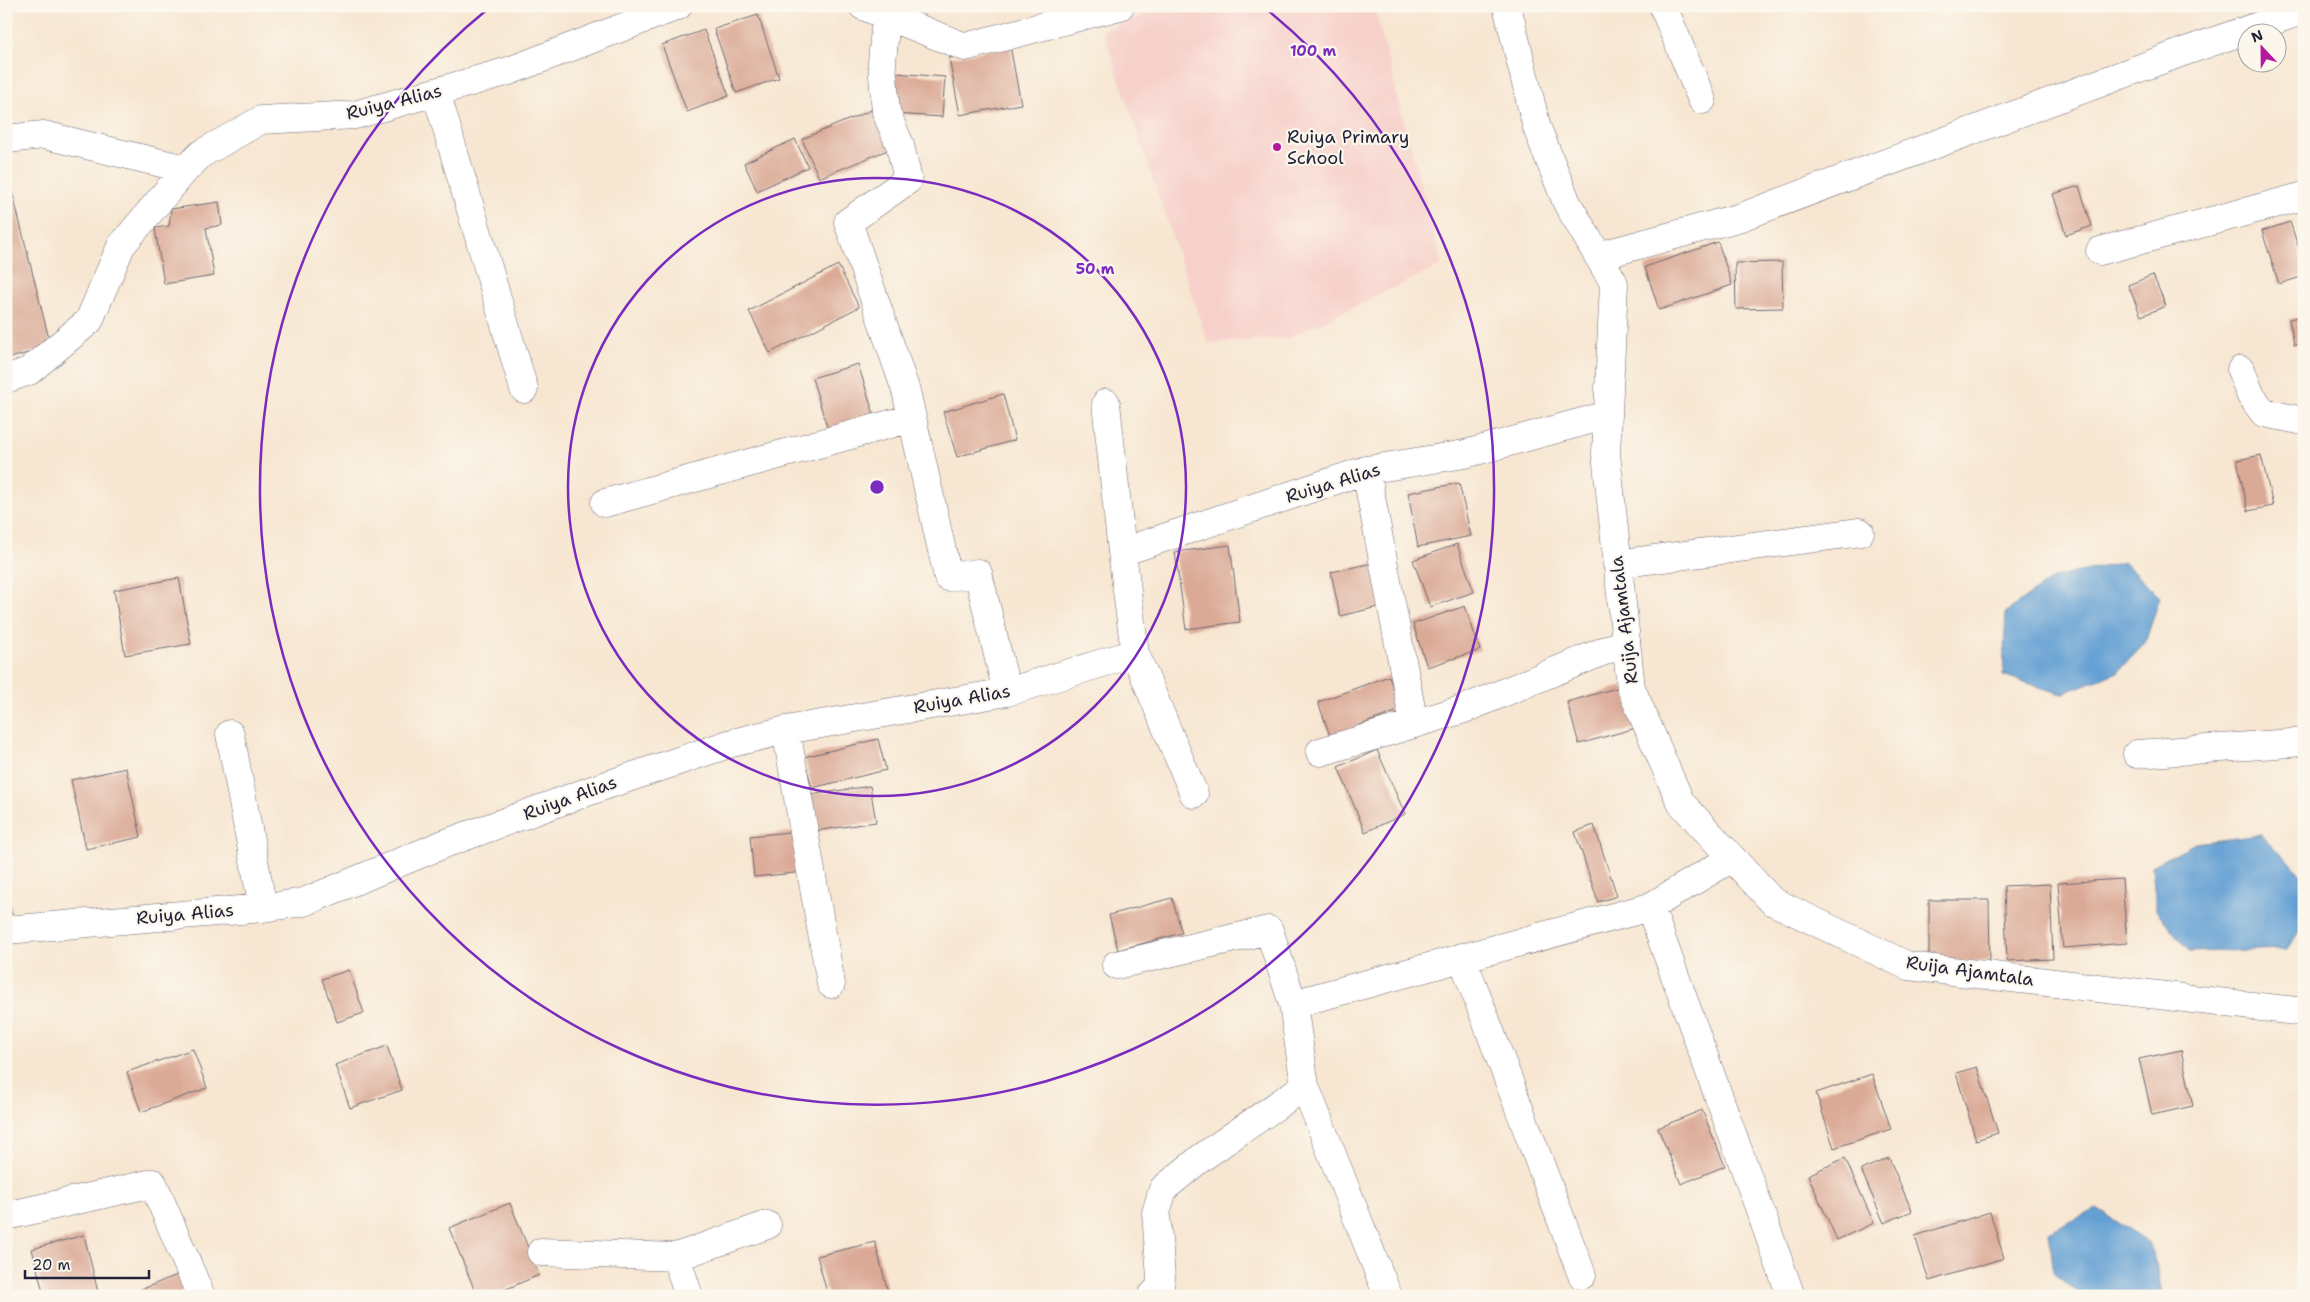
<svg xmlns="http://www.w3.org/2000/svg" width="2310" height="1302" viewBox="0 0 2310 1302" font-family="'Shantell Sans',sans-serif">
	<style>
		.built { fill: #f7d0ca }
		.water { fill: #629fd3; stroke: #426087 }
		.building { fill: #dbaa97 }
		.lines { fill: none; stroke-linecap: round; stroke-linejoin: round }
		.street-casing { stroke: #6d6770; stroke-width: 29 }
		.secondary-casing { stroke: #6d6770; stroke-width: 29 }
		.street { stroke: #fff; stroke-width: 28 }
		.secondary { stroke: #fff; stroke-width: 28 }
		.ring { fill: none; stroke: #7b2cbf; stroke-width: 2.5 }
		.poi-dot { fill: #b5179e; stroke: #fbf7ec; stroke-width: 2 }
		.labels { text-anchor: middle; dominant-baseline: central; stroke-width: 4.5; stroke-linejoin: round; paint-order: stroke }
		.street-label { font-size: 18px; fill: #22223b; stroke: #fbf7ec }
		.poi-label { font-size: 18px; fill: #22223b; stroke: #fbf7ec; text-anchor: start }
		.centre { fill: #7b2cbf; stroke: #fbf7ec; stroke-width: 2.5 }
		.ring-label { font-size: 15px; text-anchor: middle; font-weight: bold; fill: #7b2cbf; stroke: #fbf7ec; stroke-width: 4.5; stroke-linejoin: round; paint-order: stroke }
	</style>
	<rect width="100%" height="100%" fill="#fbf7ec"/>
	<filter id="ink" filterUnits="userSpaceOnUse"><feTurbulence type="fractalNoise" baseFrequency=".02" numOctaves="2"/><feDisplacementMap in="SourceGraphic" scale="10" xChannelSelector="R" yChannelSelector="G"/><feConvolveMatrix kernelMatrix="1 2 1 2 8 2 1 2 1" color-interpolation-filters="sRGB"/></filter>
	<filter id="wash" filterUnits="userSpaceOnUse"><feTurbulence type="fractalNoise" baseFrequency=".0096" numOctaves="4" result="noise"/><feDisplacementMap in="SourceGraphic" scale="20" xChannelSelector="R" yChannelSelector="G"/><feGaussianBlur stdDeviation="1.12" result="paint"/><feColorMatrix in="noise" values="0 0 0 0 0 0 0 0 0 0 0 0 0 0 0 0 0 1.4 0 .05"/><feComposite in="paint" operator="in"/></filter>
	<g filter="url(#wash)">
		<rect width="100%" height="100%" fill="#f7e6d1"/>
		<!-- built -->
		<path class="built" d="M1168 6H1374L1442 265 1288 338 1208 343 1103 30Z"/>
		<!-- water -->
		<path class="water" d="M2124 562 2160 597 2145 643 2118 672 2061 694 2003 675 2006 612 2053 578Z
			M2261 835 2304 876 2303 925 2288 949 2189 952 2156 910 2152 866 2195 843Z
			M2097 1209 2150 1243 2164 1295 2083 1296 2054 1274 2049 1232Z"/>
		<g id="blocks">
			<!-- building -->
			<path class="building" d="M758 15 779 78 736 93 714 29Z
				M704 30 729 96 687 112 662 45Z
				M1010 46 1021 104 960 115 949 58Z
				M896 73 945 77 942 117 893 114Z
				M879 107 895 147 819 178 802 139Z
				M795 139 808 167 757 191 744 163Z
				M10 183 51 347 6 359V184Z
				M2079 186 2092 226 2066 235 2053 194Z
				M219 202 222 225 206 228 214 276 164 284 155 228 169 226 171 209Z
				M2290 222 2304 264V276L2279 284 2262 231Z
				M1718 242 1732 285 1659 310 1645 267Z
				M1782 262 1783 308 1736 309 1735 263Z
				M838 265 859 307 770 353 749 311Z
				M2153 275 2166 306 2141 316 2128 285Z
				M2304 316V343L2294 345 2289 319Z
				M858 364 874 415 828 430 812 378Z
				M1003 394 1015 440 957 457 943 412Z
				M2261 455 2273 506 2248 511 2237 460Z
				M1459 483 1471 536 1418 547 1408 493Z
				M1457 544 1474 592 1430 607 1413 560Z
				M1230 545 1240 622 1186 629 1175 552Z
				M1373 563 1382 606 1340 616 1331 572Z
				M179 578 191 644 125 655 114 590Z
				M1465 606 1480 650 1427 667 1413 624Z
				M1389 676 1401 710 1330 736 1318 702Z
				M1623 686 1636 728 1579 744 1567 702Z
				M878 739 886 770 812 788 804 757Z
				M1377 750 1405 814 1365 832 1338 767Z
				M126 768 141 837 86 849 71 780Z
				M870 786 876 822 815 831 809 795Z
				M1594 825 1617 896 1598 902 1575 832Z
				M800 831 805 872 754 877 750 836Z
				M2122 879 2127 943 2063 948 2058 883Z
				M6 881 12 918H6Z
				M2050 884 2053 959 2007 961 2004 886Z
				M1172 898 1182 933 1118 950 1109 915Z
				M1929 900H1989L1990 961H1929Z
				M349 970 364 1013 337 1022 322 979Z
				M387 1046 402 1090 350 1108 335 1065Z
				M193 1049 207 1088 141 1112 127 1072Z
				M2181 1050 2193 1106 2152 1115 2139 1059Z
				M1977 1067 1998 1133 1976 1140 1956 1073Z
				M1872 1074 1891 1129 1834 1148 1816 1093Z
				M1702 1110 1725 1166 1681 1184 1658 1128Z
				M1845 1158 1874 1223 1837 1240 1808 1175Z
				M1889 1158 1912 1211 1884 1223 1861 1170Z
				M510 1203 539 1275 490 1296H477L449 1228Z
				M1990 1212 2004 1258 1929 1281 1915 1236Z
				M84 1235 99 1296H44L32 1249Z
				M875 1242 889 1296H828L817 1256Z
				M182 1273 191 1296H125Z"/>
		</g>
	</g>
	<g filter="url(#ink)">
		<use href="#blocks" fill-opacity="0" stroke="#6d6770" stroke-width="1"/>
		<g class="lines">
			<defs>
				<path id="street" d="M863 6 965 47 1120 6
					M1663 6 1702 100
					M886 16 882 63 886 112 900 145 908 180 848 222 906 391 948 577 978 573 1007 692
					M436 92 524 389
					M6 139 44 135 186 169
					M2100 251 2304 196
					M1598 256 1741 217 2183 52 2304 10
					M2241 370 2251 396 2264 413 2304 421
					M6 379 29 371 89 321 121 246 186 169 201 154 261 120 355 115 509 71 678 6
					M1106 403 1122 552 1135 653 1194 794
					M1366 470 1414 724
					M605 503 912 418
					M1122 552 1366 470 1465 454 1608 415
					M1617 564 1860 532
					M786 730 831 984
					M230 734 263 908
					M1320 752 1464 709 1626 642
					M2137 754 2304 742
					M1650 907 1791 1296
					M6 930 263 908 304 902 444 844 598 788 732 743 786 730 1007 692 1135 653
					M1462 957 1582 1275
					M1116 965 1269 930 1293 1004
					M1305 1086 1388 1296
					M6 1216 153 1183 201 1296
					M541 1252 676 1257
					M689 1296 676 1257 767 1225
					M1152 1296 1160 1287 1161 1277 1156 1213 1163 1189 1201 1158 1305 1086 1293 1004 1650 907 1732 858"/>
				<path id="secondary" d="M1507 6 1537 128 1567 203 1614 283 1606 454 1631 688 1681 803 1772 901 1908 966 2304 1012"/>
			</defs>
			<!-- street casing -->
			<use href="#street" class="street-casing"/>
			<!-- secondary casing -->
			<use href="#secondary" class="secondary-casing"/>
			<!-- street -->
			<use href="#street" class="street"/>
			<!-- secondary -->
			<use href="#secondary" class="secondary"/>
		</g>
	</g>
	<!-- distance rings -->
	<g class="ring">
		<circle cx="877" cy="487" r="309"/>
		<path d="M1265 8A617 617 0 1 1 489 8"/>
	</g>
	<!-- markers -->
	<circle class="poi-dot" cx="1277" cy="147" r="5"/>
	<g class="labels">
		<!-- street labels -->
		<g class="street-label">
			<text transform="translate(394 102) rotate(-14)">Ruiya Alias</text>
			<text transform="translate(1333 483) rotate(-17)">Ruiya Alias</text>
			<text transform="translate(1624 620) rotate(-97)">Ruija Ajamtala</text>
			<text transform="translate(962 699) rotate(-10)">Ruiya Alias</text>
			<text transform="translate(570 798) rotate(-20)">Ruiya Alias</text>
			<text transform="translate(185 914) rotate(-5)">Ruiya Alias</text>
			<text transform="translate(1970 971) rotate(8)">Ruija Ajamtala</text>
		</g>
		<!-- poi labels -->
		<g class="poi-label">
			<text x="1287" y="137">Ruiya Primary<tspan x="1287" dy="21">School</tspan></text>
		</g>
	</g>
	<circle cx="877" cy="487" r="8" class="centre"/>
	<g class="ring-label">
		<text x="1313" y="56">100 m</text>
		<text x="1095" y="274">50 m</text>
	</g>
	<!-- margin -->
	<rect width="2310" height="1302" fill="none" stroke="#fbf7ec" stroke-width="25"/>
	<!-- north arrow -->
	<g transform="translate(2262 48) rotate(338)"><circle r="24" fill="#fbf7ec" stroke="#a4a2a5"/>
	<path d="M0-4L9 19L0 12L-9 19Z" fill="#b5179e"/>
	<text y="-8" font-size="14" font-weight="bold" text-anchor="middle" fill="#22223b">N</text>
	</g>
	<!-- scale -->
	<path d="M25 1270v8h124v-8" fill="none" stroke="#22223b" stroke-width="2.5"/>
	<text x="32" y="1270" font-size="15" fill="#22223b" stroke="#fbf7ec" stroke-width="4" paint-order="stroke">20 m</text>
</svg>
